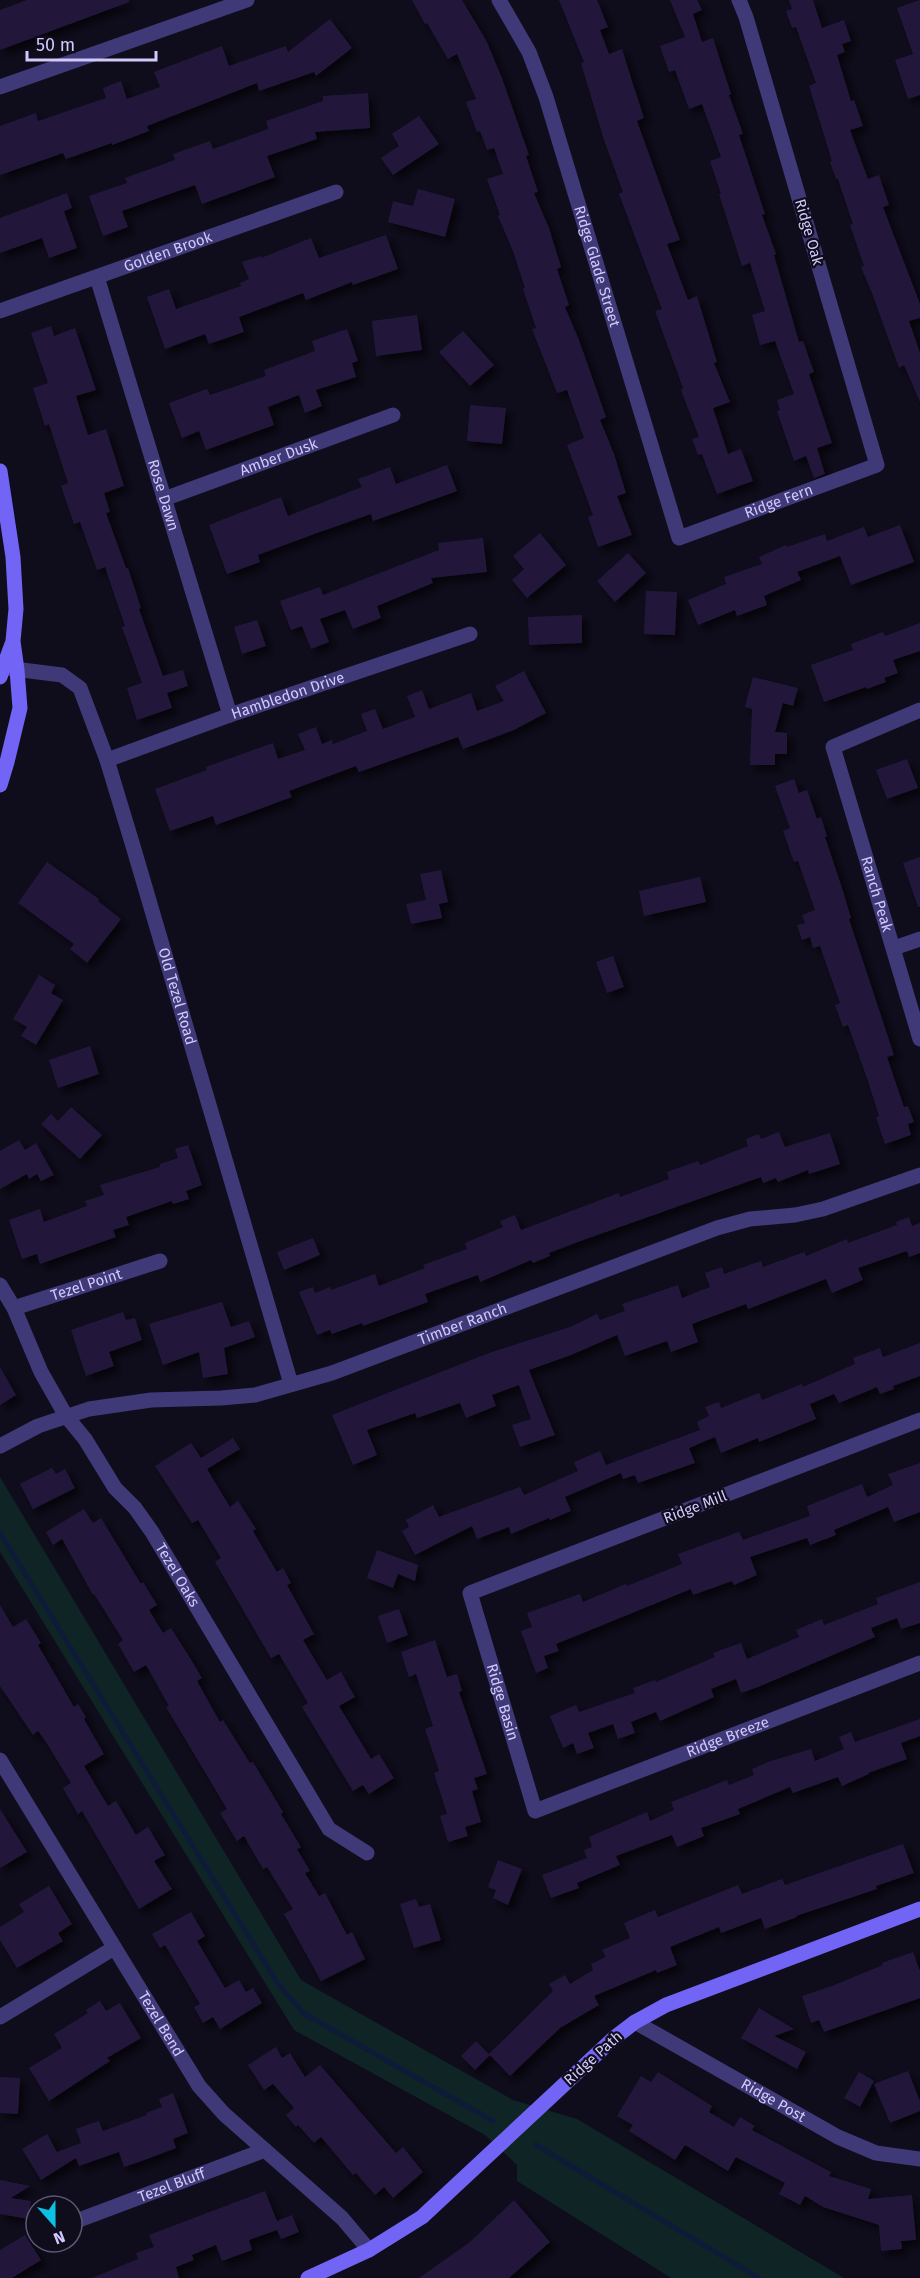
<svg xmlns="http://www.w3.org/2000/svg" width="920" height="2278" viewBox="0 0 920 2278" font-family="'Fira Sans',sans-serif">
	<style>
		.green { fill: #0f2424 }
		.lines { fill: none; stroke-linecap: round; stroke-linejoin: round }
		.stream { stroke: #0d1b39; stroke-width: 5 }
		.building { fill: #22193a; filter: url(#shadow) }
		.street { stroke: #3f3977; stroke-width: 15 }
		.secondary { stroke: #7265f6; stroke-width: 15 }
		.labels { text-anchor: middle; dominant-baseline: central; stroke-width: 4.5; stroke-linejoin: round; paint-order: stroke }
		.street-label { font-size: 15px; fill: #d1c9fc; stroke: #0f0c1b }
	</style>
	<defs>
		<filter id="shadow"><feDropShadow dx="5.5" dy="5.5" stdDeviation="3" flood-color="#0009"/></filter>
	</defs>
	<rect width="100%" height="100%" fill="#0f0c1b"/>
	<!-- green -->
	<path class="green" d="M0 1477 301 1980 513 2100 577 2119 844 2278H671L517 2181V2165L485 2135 294 2030 0 1552Z"/>
	<g class="lines">
		<!-- stream -->
		<path class="stream" d="M0 1533 276 1981 303 2013 493 2121
			M536 2145 759 2278"/>
	</g>
	<!-- building -->
	<path class="building" d="M27 0H129V2L0 50V10Z
		M412 0H462L486 40 502 78 529 155 526 156 538 192 534 193 549 228 561 267 557 269 569 305 565 307 579 340 606 417 600 420 614 454 626 493 617 496 632 535 598 547 588 517 593 515 567 445 584 438 567 390 557 393 532 329 536 328 523 289 525 288 513 251 498 216 500 215 487 179 503 174 494 148 487 150 480 131 477 132 466 102 476 99 457 54 448 59 427 23 425 24Z
		M559 0H597L608 27 600 30 609 54 622 49 632 81 644 118 637 121 680 240 667 244 688 300 697 296 717 362 714 363 730 402 713 408 728 454 741 449 753 481 717 494 702 454 698 455 692 439 699 437 681 390 683 388 655 311 662 309 619 194 623 192 604 140 581 63 584 62Z
		M670 0H697L702 10 693 14 702 42 713 38 731 94 729 95 743 134 739 135 765 214 762 215 776 254 774 255 799 342 803 341 814 372 809 374 832 443 817 448 825 474 814 478 806 456 794 461 777 411 780 410 777 400 794 394 775 341 760 345 752 315 765 311 750 263 742 266 719 194H721L710 161 721 157 702 104 689 109 675 70 669 72 660 46 685 37Z
		M789 0H813L822 28 844 20 851 41 842 44 845 52 837 55 851 101 854 100 863 126 850 130 868 179 879 175 889 205 883 207 920 304V318L909 321 920 353V402L904 365 899 368 872 293 861 267 864 266 850 225 853 224 838 179H836L830 162 832 161 809 86 816 83 796 27 792 28 786 11 792 9Z
		M920 0V95L908 99 895 60 913 54 897 8Z
		M330 19 352 48 316 76 314 72 259 91 257 83 147 126 149 131 112 145V143L66 159 63 153 0 175V126L36 113 38 121 106 98 103 88 121 81 127 99 160 87 154 72 222 46 229 66 286 46 288 52Z
		M368 93 370 128 315 132 317 139 267 156 275 177 202 204 195 185 122 211 128 227 103 236 89 196 127 183 125 178 175 160 173 154 210 141 213 149 268 129 266 121 323 101V96Z
		M419 116 439 144 393 175 381 158 399 146 392 134Z
		M418 189 455 199 445 237 388 222 393 201 413 206Z
		M67 193 72 208 64 211 77 248 49 258 42 238 0 253V218Z
		M386 235 398 269 353 285 352 282 306 300 303 293 239 317 244 332 209 344 205 334 165 349 147 297 169 289 176 309 241 286 240 283 249 279 242 262 261 256V258L311 238 319 258Z
		M417 315 422 350 376 356 372 321Z
		M51 326 54 336 75 328 96 390 76 396 88 435 106 429 124 486 104 493 110 512 106 513 126 568H128L141 608 139 609 163 676 183 670 188 686 167 693 172 708 137 720 127 688 142 683 122 627 125 626 105 567 97 570 80 522 74 524 61 486 68 483 49 424 45 426 33 388 48 383 31 333Z
		M347 329 358 361 352 363 356 377 316 390 322 406 305 413 299 395 268 407 274 425 206 450 199 431 182 438 169 403 207 389 210 395 266 376 264 370 315 351 312 341Z
		M463 331 494 365 470 386 439 352Z
		M470 405 506 408 502 444 467 441Z
		M447 465 457 491 373 521 371 514 317 533 258 555 260 562 227 574 209 525 281 497 288 516 362 487 358 479 390 467 396 484Z
		M900 525 914 562 851 585 840 556 797 572 801 580 764 596 767 605 737 616 735 610 698 625 688 600 726 584 724 577 762 564 759 557 786 545 787 547 825 534 827 541 864 527 868 537Z
		M540 533 566 565 527 598 512 580 524 569 513 556Z
		M483 538 487 572 431 578 433 583 377 606 381 618 353 629 345 610 320 619 329 642 311 649 302 626 291 630 280 601 320 587 323 595 439 550 438 543Z
		M628 553 646 573 615 602 597 581Z
		M646 591 677 592 675 635 644 634Z
		M582 615V643L529 645 528 617Z
		M257 620 266 646 242 654 234 627Z
		M920 623V651L893 660 898 673 884 678 886 682 867 689 866 687 824 702 811 665 853 650 851 644 883 632 885 636Z
		M524 671 546 713 514 730 463 749 458 737 359 772 356 766 289 791 292 797 216 825 213 816 170 831 155 789 207 770 206 767 273 743 278 759 305 750 298 734 316 727 322 744 332 740 333 744 367 731 361 714 375 709 383 729 415 717 407 696 422 690 429 709 471 693 477 711 504 701 495 686Z
		M753 677 798 688 793 706 783 703 775 732 787 733V754H775V765H750L752 709 745 707Z
		M907 759 918 788 887 799 876 770Z
		M794 779 799 793 807 790 817 819 821 817 827 836 825 837 843 891 851 918 849 919 894 1055 887 1057 904 1107 908 1106 914 1122 908 1124 911 1135 885 1144 876 1117 879 1116 868 1081 848 1025 843 1027 835 1005 840 1003 820 946 813 948 810 937 802 940 797 925 805 923 802 915 815 910 798 861 794 862 783 831 790 828 775 786Z
		M920 857V907H918L903 863Z
		M47 862 99 899 98 901 121 919 87 963 70 949 74 944 18 903Z
		M441 870 448 902 439 904 442 918 411 924 406 904 426 900 420 874Z
		M700 877 706 902 644 916 639 891Z
		M613 956 624 987 607 993 596 962Z
		M39 975 55 985 51 993 63 1000 36 1045 21 1036 27 1027 13 1019Z
		M90 1046 99 1074 58 1088 49 1060Z
		M71 1107 102 1135 80 1159 41 1124 51 1114 58 1121Z
		M779 1132 785 1147 830 1133 840 1164 809 1174 808 1170 778 1182 776 1178 763 1183 761 1177 586 1239 549 1253 550 1256 533 1263 531 1260 480 1282 478 1275 425 1294 428 1302 363 1326 362 1323 332 1334 330 1330 317 1335 299 1292 313 1287 315 1293 330 1287 331 1290 375 1274 379 1286 425 1268 423 1265 467 1249 465 1243 503 1227 500 1221 515 1215 521 1230 619 1193 620 1197 669 1179 667 1172 698 1161 700 1165 748 1146 746 1139 759 1134 761 1139Z
		M19 1140 25 1150 36 1143 54 1175 41 1181 37 1174 29 1179 27 1174 0 1189V1151Z
		M188 1145 202 1185 186 1191 189 1199 173 1204 172 1201 126 1217 129 1225 113 1230 116 1237 40 1264 37 1254 22 1259 9 1220 40 1209 44 1222 87 1206 85 1201 104 1195 100 1185 160 1167V1164L178 1158 175 1149Z
		M909 1217 912 1226 920 1223V1253L909 1257 907 1251 858 1268 863 1280 832 1293 826 1279 748 1309 746 1304 692 1324 698 1342 671 1352 667 1341 625 1356 617 1335 571 1355 529 1370 555 1435 520 1447 512 1425 531 1419 519 1385 492 1395 496 1406 466 1418 460 1403 417 1418 415 1413 367 1430 377 1455 353 1465 332 1415 489 1353 570 1327 597 1314 600 1320 625 1311 622 1304 640 1298 678 1285 682 1298 710 1287 705 1273 722 1267 724 1274 761 1261 763 1267 804 1252 806 1256 847 1239 848 1243 897 1225 896 1222Z
		M313 1238 320 1255 284 1270 277 1252Z
		M222 1302 231 1327 249 1321 255 1337 224 1348 228 1374 203 1378 199 1352 163 1365 149 1324Z
		M123 1312 126 1320 135 1318 142 1340 109 1352 114 1366 86 1376 71 1330Z
		M920 1343V1376L893 1386 894 1389 880 1394 877 1387 839 1403 834 1394 810 1404 816 1419 759 1442 758 1438 721 1453 715 1437 689 1448 695 1463 638 1483 635 1475 623 1479 621 1473 565 1497 571 1511 550 1520 549 1518 511 1534 509 1527 477 1539 472 1526 415 1555 402 1531 409 1527 406 1520 433 1505 439 1517 520 1487 524 1495 578 1471 574 1462 600 1451 606 1465 700 1430 697 1422 709 1416 705 1407 719 1402 721 1408 759 1393 762 1400 802 1384 803 1387 855 1364 853 1358 880 1348 883 1357Z
		M0 1367 16 1395 0 1405Z
		M233 1438 240 1449 207 1469 230 1507 238 1501 256 1529 253 1531 277 1572 283 1568 291 1583 287 1585 314 1634 303 1640 327 1680 341 1672 355 1697 339 1706 371 1759 379 1754 394 1778 369 1794 363 1785 353 1791 302 1707 308 1703 279 1654 271 1658 215 1562 221 1558 198 1520 192 1523 155 1466 191 1443 201 1458Z
		M920 1463V1512L894 1522 888 1507 834 1530 836 1535 810 1545 807 1538 750 1557 757 1575 734 1585 732 1581 693 1595 691 1589 556 1644 559 1651 544 1656 548 1668 536 1673 521 1631 532 1627 527 1613 580 1594 583 1602 626 1584 627 1586 682 1564 678 1554 739 1532 743 1540 810 1516 807 1506 862 1484 867 1497 893 1485 888 1474Z
		M52 1468 56 1474 65 1469 75 1488 33 1509 20 1484Z
		M84 1509 93 1523 101 1518 141 1584 143 1582 157 1605 149 1610 163 1633 171 1628 187 1653 202 1678 197 1681 220 1722 223 1720 250 1763 253 1762 283 1812 281 1814 301 1847 297 1849 310 1871 305 1873 319 1896 325 1893 347 1935 352 1932 365 1959 321 1981 284 1914 293 1909 267 1867 263 1869 244 1836 237 1841 220 1813 227 1809 166 1707 169 1706 146 1665 134 1672 118 1644 123 1640 94 1594 93 1595 62 1539 53 1545 46 1532Z
		M377 1550 418 1565 415 1581 398 1574 393 1588 367 1578Z
		M920 1582V1623L901 1629 897 1618 871 1628 875 1637 758 1687 741 1693 736 1679 711 1689 714 1697 660 1721 656 1712 631 1722 635 1733 618 1739 613 1724 588 1733 594 1748 577 1754 573 1743 563 1748 550 1716 576 1705 579 1712 635 1693 633 1688 655 1680 656 1682 715 1657 713 1653 741 1643 747 1659 799 1637 796 1630 822 1619 824 1625 878 1604 876 1598Z
		M0 1605 13 1627 26 1619 41 1643 38 1645 74 1707 78 1704 86 1717 84 1719 104 1754 84 1766 108 1806 116 1801 136 1835 148 1827 165 1855 154 1861 172 1889 139 1909 82 1811 78 1814 63 1788 71 1783 46 1742 38 1731 33 1735 0 1686Z
		M399 1609 408 1635 387 1643 378 1616Z
		M435 1640 447 1677 457 1674 462 1691 459 1692 487 1774 474 1778 478 1789 472 1791 481 1822 465 1827 468 1836 448 1842 440 1816 447 1814 434 1773 439 1771 425 1729 433 1726 416 1674 409 1677 401 1652Z
		M920 1719V1736L901 1743 907 1759 868 1773 869 1774 842 1786 838 1777 793 1793 790 1787 738 1809 740 1814 701 1828 704 1836 677 1847 672 1835 616 1856 620 1865 577 1883 579 1888 551 1898 542 1875 587 1858 584 1850 592 1847 589 1837 647 1812 650 1821 674 1810 671 1802 727 1780 729 1785 754 1775 752 1769 768 1762 811 1749 815 1761 844 1749 839 1737 851 1732 855 1742Z
		M0 1809 27 1852 0 1868Z
		M903 1844 914 1873 876 1886 877 1889 796 1916 797 1917 765 1929 761 1918 721 1933 719 1927 670 1947 677 1965 657 1973 656 1970 594 1996 599 2005 560 2028 510 2076 490 2055 475 2070 461 2056 476 2041 489 2054 553 1991 549 1984 565 1975 570 1984 593 1970 591 1964 606 1957 602 1950 630 1938 624 1923 655 1910 658 1917 738 1885 742 1894 782 1879 785 1885Z
		M498 1860 522 1869 508 1905 493 1898 496 1890 488 1887Z
		M49 1886 72 1924 58 1933 63 1941 17 1968 0 1940V1927L24 1912 19 1904Z
		M416 1899 419 1907 430 1904 441 1940 414 1948 400 1904Z
		M191 1912 205 1936 197 1941 225 1988 239 1980 246 1992 253 1988 262 2003 220 2029 213 2017 203 2023 194 2007 200 2004 165 1945 160 1948 152 1934Z
		M913 1952 920 1971V1998L824 2032 819 2020 811 2023 802 1996 832 1986 883 1965 882 1963Z
		M100 2001 106 2011 120 2003 141 2038 107 2058 110 2061 49 2101 29 2068 62 2048 54 2034 88 2013 86 2010Z
		M759 2008 794 2029 774 2036 806 2052 797 2069 741 2038Z
		M276 2047 282 2058 290 2053 305 2077 320 2065 396 2153 403 2147 423 2172 393 2198 384 2187 375 2195 356 2173 353 2175 321 2137 314 2143 298 2125 296 2127 286 2115 294 2108 273 2084 264 2090 248 2065Z
		M908 2071 920 2101V2111L890 2123 874 2084Z
		M658 2072 712 2106 709 2112 734 2127 740 2117 755 2126 752 2130 831 2172 829 2176 871 2189 868 2199 912 2195 916 2240 901 2241 902 2249 881 2251 879 2225 823 2207 805 2196 800 2205 779 2194 785 2183 736 2157 728 2171 685 2145 675 2160 629 2131 633 2125 617 2116 641 2076 651 2082Z
		M859 2072 874 2081 860 2107 844 2098Z
		M0 2077 20 2078 18 2114 0 2113Z
		M173 2093 188 2133 173 2139 176 2148 139 2162 124 2167 119 2152 79 2166 76 2158 41 2180 22 2149 47 2134 57 2152 81 2143 76 2129 99 2121 103 2131 147 2115 146 2113 162 2107 159 2099Z
		M0 2180 30 2186 11 2198 31 2201 28 2219 0 2214Z
		M265 2191 277 2221 292 2215 299 2232 281 2239 277 2230 249 2240 252 2250 222 2261 216 2245 192 2255 194 2260 176 2267 179 2278H92L138 2259 136 2253 154 2247 149 2235Z
		M514 2200 550 2242 509 2278H419L470 2242Z
		M25 2235 41 2260 12 2278H0V2250Z"/>
	<g class="lines">
		<!-- street -->
		<g class="street">
			<path id="s1" d="M499 0 529 52 546 97 679 538 877 465 746 17 739 0"/>
			<path d="M0 87 247 0"/>
			<path id="s2" d="M97 277 230 715"/>
			<path id="s3" d="M0 311 336 192"/>
			<path id="s4" d="M164 499 393 415"/>
			<path id="s5" d="M6 668 62 675 80 688 107 760 133 846 291 1384"/>
			<path id="s6" d="M920 710 833 747 920 1039"/>
			<path id="s7" d="M107 760 230 715 470 634"/>
			<path d="M894 948 920 939"/>
			<path id="s8" d="M0 1285 14 1308 41 1372 66 1416 85 1439 115 1488 135 1508 152 1532 329 1829 367 1853"/>
			<path id="s9" d="M14 1308 160 1261"/>
			<path id="s10" d="M920 1420 470 1593 535 1811 920 1663"/>
			<path id="s11" d="M0 1446 38 1426 89 1409 151 1400 221 1398 255 1395 332 1373 717 1228 750 1219 795 1215 823 1209 920 1175"/>
			<path id="s12" d="M0 1760 199 2086 224 2114 342 2218 369 2250"/>
			<path d="M0 2017 114 1948"/>
			<path id="s13" d="M635 2022 838 2137 876 2153 920 2159"/>
			<path id="s14" d="M79 2220 265 2150"/>
		</g>
		<!-- secondary -->
		<path class="secondary" d="M0 471 13 557 16 609 13 641 17 670 20 708 7 762 0 785
			M0 677 12 644
			M308 2278 369 2250 422 2217 614 2038 635 2022 666 2005 920 1909"/>
	</g>
	<g class="labels">
		<!-- street labels -->
		<g class="street-label">
			<text transform="translate(809 232) rotate(74)">Ridge Oak</text>
			<text stroke="none"><textPath href="#s3" startOffset="178">Golden Brook</textPath></text>
			<text stroke="none"><textPath href="#s1" startOffset="285">Ridge Glade Street</textPath></text>
			<text stroke="none"><textPath href="#s4" startOffset="122">Amber Dusk</textPath></text>
			<text stroke="none"><textPath href="#s2" startOffset="228">Rose Dawn</textPath></text>
			<text stroke="none"><textPath href="#s1" startOffset="675">Ridge Fern</textPath></text>
			<text stroke="none"><textPath href="#s7" startOffset="192">Hambledon Drive</textPath></text>
			<text stroke="none"><textPath href="#s6" startOffset="248">Ranch Peak</textPath></text>
			<text stroke="none"><textPath href="#s5" startOffset="402">Old Tezel Road</textPath></text>
			<text stroke="none"><textPath href="#s9" startOffset="76">Tezel Point</textPath></text>
			<text stroke="none"><textPath href="#s11" startOffset="483">Timber Ranch</textPath></text>
			<text transform="translate(695 1507) rotate(-21)">Ridge Mill</text>
			<text stroke="none"><textPath href="#s8" startOffset="342">Tezel Oaks</textPath></text>
			<text stroke="none"><textPath href="#s10" startOffset="596">Ridge Basin</textPath></text>
			<text stroke="none"><textPath href="#s10" startOffset="916">Ridge Breeze</textPath></text>
			<text stroke="none"><textPath href="#s12" startOffset="309">Tezel Bend</textPath></text>
			<text transform="translate(593 2058) rotate(-42)">Ridge Path</text>
			<text stroke="none"><textPath href="#s13" startOffset="159">Ridge Post</textPath></text>
			<text stroke="none"><textPath href="#s14" startOffset="99">Tezel Bluff</textPath></text>
		</g>
	</g>
	<!-- north arrow -->
	<g transform="translate(54 2224) rotate(159)"><circle r="28" fill="#0f0c1b" stroke="#5d5875" stroke-width="1.5"/>
	<path d="M0-4.5L10 22L0 15L-10 22Z" fill="#0dc1e3"/>
	<text y="-9" font-size="16" font-weight="bold" text-anchor="middle" fill="#d1c9fc">N</text>
	</g>
	<!-- scale -->
	<path d="M27 51v9h129v-9" fill="none" stroke="#d1c9fc" stroke-width="3"/>
	<text x="36" y="51" font-size="18" fill="#d1c9fc" stroke="#0f0c1b" stroke-width="4.5" paint-order="stroke">50 m</text>
</svg>
